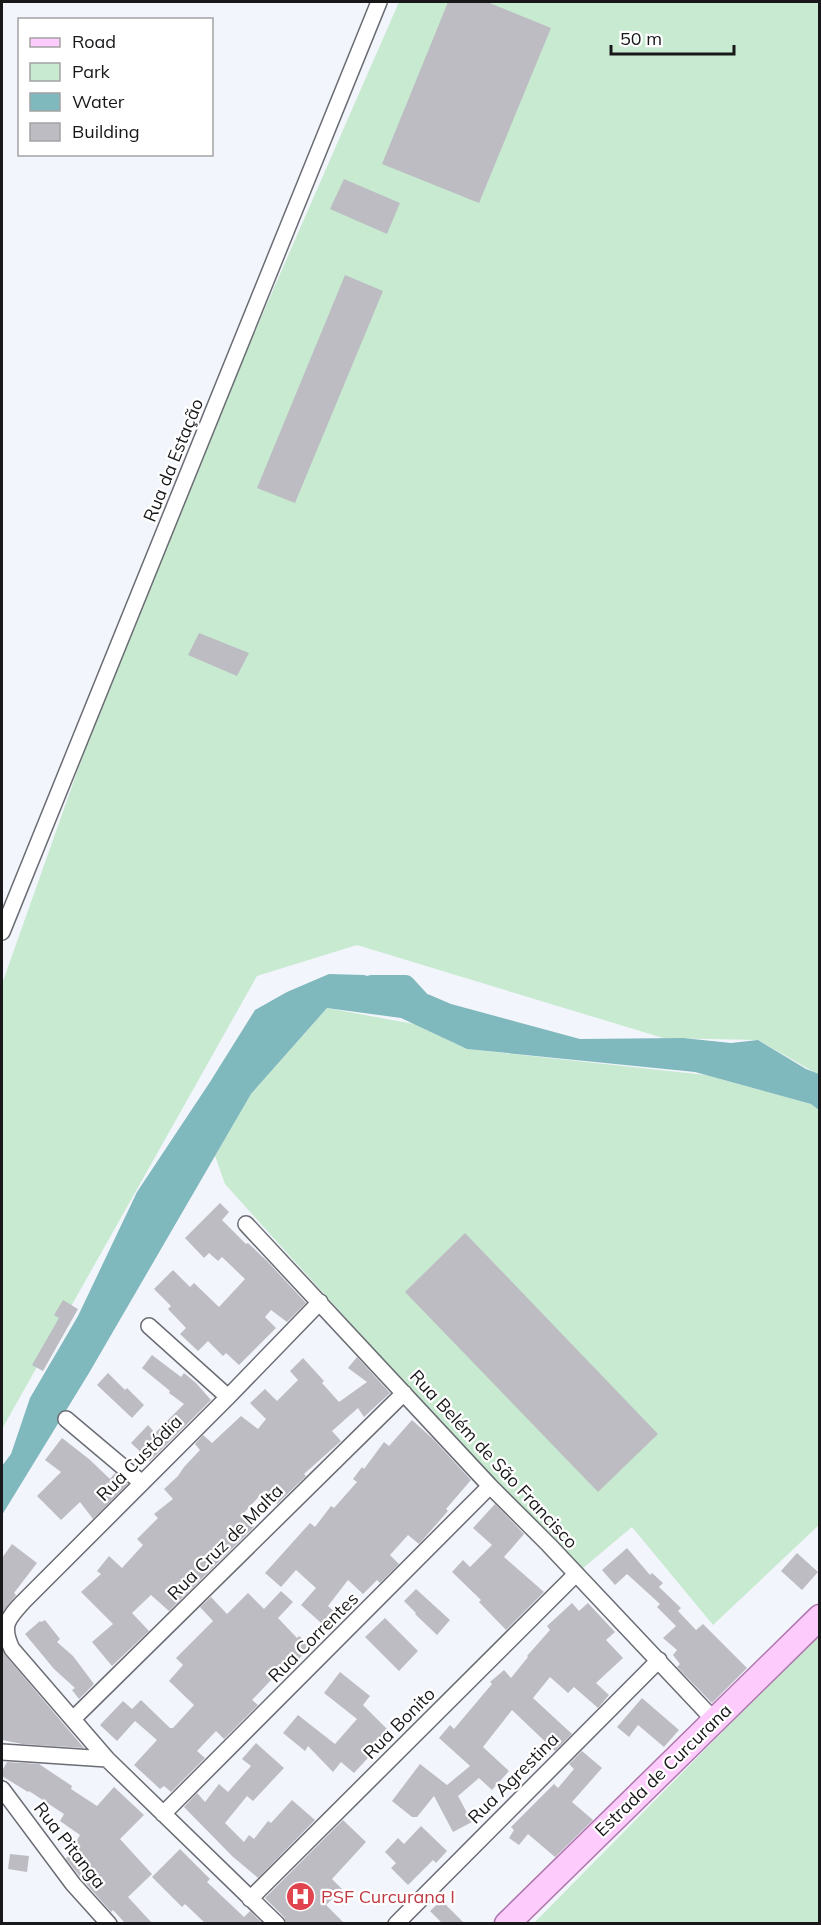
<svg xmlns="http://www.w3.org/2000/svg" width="821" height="1925" viewBox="0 0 821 1925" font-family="Mulish,sans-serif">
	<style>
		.green { fill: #c8ead1 }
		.water { fill: #7fb8bd }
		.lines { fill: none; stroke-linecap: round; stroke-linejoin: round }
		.canal { stroke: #7fb8bd; stroke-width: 18 }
		.building { fill: #bdbcc3 }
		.minor-casing { stroke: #6b6d74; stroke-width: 18 }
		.primary-casing { stroke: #ae77ac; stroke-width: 27 }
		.minor { stroke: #fff; stroke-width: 15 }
		.primary { stroke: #feccfc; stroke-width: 24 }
		.labels { text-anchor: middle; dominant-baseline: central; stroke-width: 4.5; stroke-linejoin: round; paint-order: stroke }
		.street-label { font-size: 18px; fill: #18181b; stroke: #fff }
		.health-label { font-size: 18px; fill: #be3a42; stroke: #fff; text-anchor: start }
	</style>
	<rect width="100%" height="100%" fill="#f3f5fc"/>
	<!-- green -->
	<path class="green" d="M399 2H819V1075L758 1040 663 1038 357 945 257 976 2 1429V984L140 594Z
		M327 1008 414 1024 467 1049 706 1075 811 1104 820 1110 819 1525 713 1625 632 1527 576 1574 225 1184 215 1156 251 1094Z
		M819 1634V1923H534Z"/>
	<!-- water -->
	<path class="water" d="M329 974 364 975 430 995 451 1004 580 1039 683 1038 731 1043 758 1040 806 1069 819 1074V1110L811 1104 695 1072 467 1049 401 1018 327 1008 251 1094 89 1373 2 1515V1466L11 1454 30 1398 78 1316 137 1192 210 1082 255 1010 287 992Z"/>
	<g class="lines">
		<!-- canal -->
		<path class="canal" d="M371 984H406L427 1007"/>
	</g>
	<!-- building -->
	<path class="building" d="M448 2H487L551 28 479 203 382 164Z
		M344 179 400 203 387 234 330 209Z
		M345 275 383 291 295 503 257 488Z
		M199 633 249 653 237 676 188 655Z
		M220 1203 229 1212 222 1220 246 1244 248 1243 268 1262 306 1303 287 1322 271 1310 265 1317 276 1328 239 1365 226 1353 223 1356 208 1341 198 1351 180 1334 186 1328 168 1309 171 1306 154 1289 173 1270 190 1287 194 1283 219 1307 245 1279 222 1257 218 1261 209 1253 204 1258 185 1238Z
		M465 1233 658 1434 598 1492 405 1292Z
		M63 1300 78 1309 43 1371 32 1365 59 1318 54 1315Z
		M152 1355 181 1377 184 1373 196 1383 211 1400 150 1461 131 1443 148 1425 155 1433 184 1404 169 1393 170 1391 142 1368Z
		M357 1357 390 1393 364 1417 358 1408 332 1431 341 1441 304 1474 306 1476 277 1504 264 1491 243 1514 254 1527 169 1611 151 1595 132 1613 149 1631 112 1666 92 1642 113 1624 81 1592 101 1574 97 1571 109 1556 122 1568 143 1545 137 1539 158 1518 154 1514 173 1499 164 1489 178 1476 184 1467 200 1450 195 1444 203 1435 212 1443 241 1416 258 1429 266 1419 250 1403 265 1389 277 1401 298 1380 290 1371 303 1358 324 1381 322 1383 339 1402 367 1382 348 1368Z
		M108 1373 125 1390 127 1388 144 1405 132 1418 97 1385Z
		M412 1420 433 1439 471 1480 446 1509 448 1511 419 1544 408 1535 390 1555 399 1564 380 1583 377 1580 363 1594 348 1580 328 1606 340 1617 329 1630 301 1605 316 1588 296 1570 281 1587 265 1573 310 1523 315 1527 331 1506 334 1508 357 1482 353 1479 362 1467 364 1469 384 1442 389 1446Z
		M62 1438 89 1459 110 1479 115 1473 128 1484 93 1519 80 1502 61 1520 37 1496 61 1472 45 1460Z
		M495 1504 524 1534 504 1557 544 1592 506 1630 479 1602 481 1600 452 1572 463 1560 470 1567 492 1545 473 1528Z
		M12 1544 37 1563 14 1593 16 1595 2 1613V1558Z
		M627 1548 650 1575 652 1573 663 1583 659 1587 681 1608 678 1611 696 1630 703 1624 747 1668 712 1703 677 1667 680 1664 673 1655 677 1650 663 1638 676 1626 657 1607 660 1604 627 1574 615 1585 602 1570Z
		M797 1553 818 1572 802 1590 781 1571Z
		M416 1589 450 1620 437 1635 415 1614 416 1613 404 1601Z
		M281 1591 293 1602 278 1618 297 1638 299 1636 310 1645 296 1663 291 1659 252 1700 258 1705 224 1739 216 1731 197 1751 205 1758 171 1792 164 1786 160 1789 134 1765 157 1740 135 1721 117 1741 100 1725 123 1701 132 1709 141 1700 170 1728H173L194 1705 169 1681 183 1665 176 1658 213 1621 200 1607 211 1597 227 1614 248 1593 264 1609Z
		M572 1603 579 1611 588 1603 615 1632 606 1640 623 1658 596 1683 609 1695 598 1708 574 1687 568 1693 550 1677 533 1698 572 1734 555 1751 512 1710 483 1747 509 1771 492 1790 479 1778 458 1796 472 1822 453 1832 434 1796 417 1817H412L392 1801 420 1764 447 1785 470 1766 439 1738 450 1725 454 1729 492 1684 490 1682 504 1670 511 1678 528 1657 527 1656 550 1630 547 1626Z
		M385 1618 418 1651 399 1671 365 1637Z
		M45 1620 60 1639 57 1642 73 1656 94 1684 79 1699 72 1690 75 1688 54 1669 25 1634 40 1621 41 1622Z
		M2 1649 5 1655 84 1748 22 1744 2 1740Z
		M340 1672 370 1696 363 1705 391 1733 354 1773 341 1762 333 1772 308 1746 305 1751 283 1733 298 1715 335 1744 357 1719 324 1693Z
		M642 1698 679 1730 664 1747 638 1725 629 1737 617 1727Z
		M256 1743 284 1768 253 1801 247 1796 225 1823 244 1842 249 1835 254 1839 268 1821 271 1823 292 1800 315 1820 258 1878 232 1856 184 1807 197 1793 205 1802 219 1784 228 1792 251 1766 242 1759Z
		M582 1751 602 1768 572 1802 593 1820 555 1857 528 1834 519 1845 509 1838 514 1830 511 1827 554 1784 558 1788 574 1769 569 1764Z
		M7 1762 39 1764 72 1786 71 1789 97 1806 114 1787 144 1815 120 1839 152 1874 128 1897 152 1923H125L113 1910 111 1912 81 1878 66 1859 80 1835 60 1821 64 1814 29 1791 28 1792 2 1776V1771Z
		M343 1820 366 1842 332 1879 342 1889 326 1905 344 1923H286L284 1917 265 1898Z
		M421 1826 447 1851 436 1863 433 1860 408 1885 391 1868 396 1863 385 1852 398 1838 404 1844Z
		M180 1849 210 1879 207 1882 244 1917 250 1911 262 1923H205L185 1904 182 1907 152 1877Z
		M10 1854 29 1856 27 1872 8 1869Z
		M442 1900 447 1906 464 1923H442L430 1911Z"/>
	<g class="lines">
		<defs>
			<path id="minor" d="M2 932 379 2
				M246 1224 490 1486 549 1545 714 1720
				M149 1326 228 1397
				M66 1419 142 1483
				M73 1719 404 1393
				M2 1752 107 1759
				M2 1789 73 1884 109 1924
				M163 1814 490 1486
				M250 1899 576 1574
				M277 1924 107 1759 12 1649C1 1626 7 1619 23 1602L228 1397 320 1302
				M396 1924 659 1660"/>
			<path id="primary" d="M507 1924 820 1617"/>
		</defs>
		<!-- minor casing -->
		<use href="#minor" class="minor-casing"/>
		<!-- primary casing -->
		<use href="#primary" class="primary-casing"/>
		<!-- minor -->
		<use href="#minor" class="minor"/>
		<!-- primary -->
		<use href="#primary" class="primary"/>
	</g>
	<!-- icons -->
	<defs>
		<symbol id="hospital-disc" viewBox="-11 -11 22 22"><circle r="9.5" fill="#e0444e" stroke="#fff"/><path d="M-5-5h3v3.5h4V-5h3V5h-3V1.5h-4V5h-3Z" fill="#fff"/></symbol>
	</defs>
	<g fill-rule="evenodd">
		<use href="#hospital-disc" x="284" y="1880" width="33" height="33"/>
	</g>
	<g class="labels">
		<!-- street labels -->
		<g class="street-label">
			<text transform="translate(173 460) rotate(-68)">Rua da Estação</text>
			<text transform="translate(139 1458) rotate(-45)">Rua Custódia</text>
			<text transform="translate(494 1459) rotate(47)">Rua Belém de São Francisco</text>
			<text transform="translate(225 1542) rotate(-45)">Rua Cruz de Malta</text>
			<text transform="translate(313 1637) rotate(-45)">Rua Correntes</text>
			<text transform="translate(399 1723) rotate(-45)">Rua Bonito</text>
			<text transform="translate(663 1770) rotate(-44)">Estrada de Curcurana</text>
			<text transform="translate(513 1778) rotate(-45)">Rua Agrestina</text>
			<text transform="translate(70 1845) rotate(52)">Rua Pitanga</text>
		</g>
		<!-- health labels -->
		<g class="health-label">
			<text x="321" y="1896">PSF Curcurana I</text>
		</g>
	</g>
	<!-- border -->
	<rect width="821" height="1925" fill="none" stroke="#18181b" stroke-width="6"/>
	<!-- legend -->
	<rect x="18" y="18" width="195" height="138" fill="#ffffff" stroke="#a3a3a4" stroke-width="1.5"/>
	<rect x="30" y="38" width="30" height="9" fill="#feccfc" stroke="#a3a3a4" stroke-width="1.5"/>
	<text x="72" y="48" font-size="18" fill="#18181b">Road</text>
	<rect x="30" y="63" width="30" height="18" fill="#c8ead1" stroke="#a3a3a4" stroke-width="1.5"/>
	<text x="72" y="78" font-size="18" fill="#18181b">Park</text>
	<rect x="30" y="93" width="30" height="18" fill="#7fb8bd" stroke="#a3a3a4" stroke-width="1.5"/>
	<text x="72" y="108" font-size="18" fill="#18181b">Water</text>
	<rect x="30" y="123" width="30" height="18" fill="#bdbcc3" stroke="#a3a3a4" stroke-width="1.5"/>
	<text x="72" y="138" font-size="18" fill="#18181b">Building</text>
	<!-- scale -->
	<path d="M611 45v9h123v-9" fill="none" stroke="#18181b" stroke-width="3"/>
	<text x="620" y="45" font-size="18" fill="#18181b" stroke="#ffffff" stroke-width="4.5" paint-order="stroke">50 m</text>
</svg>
